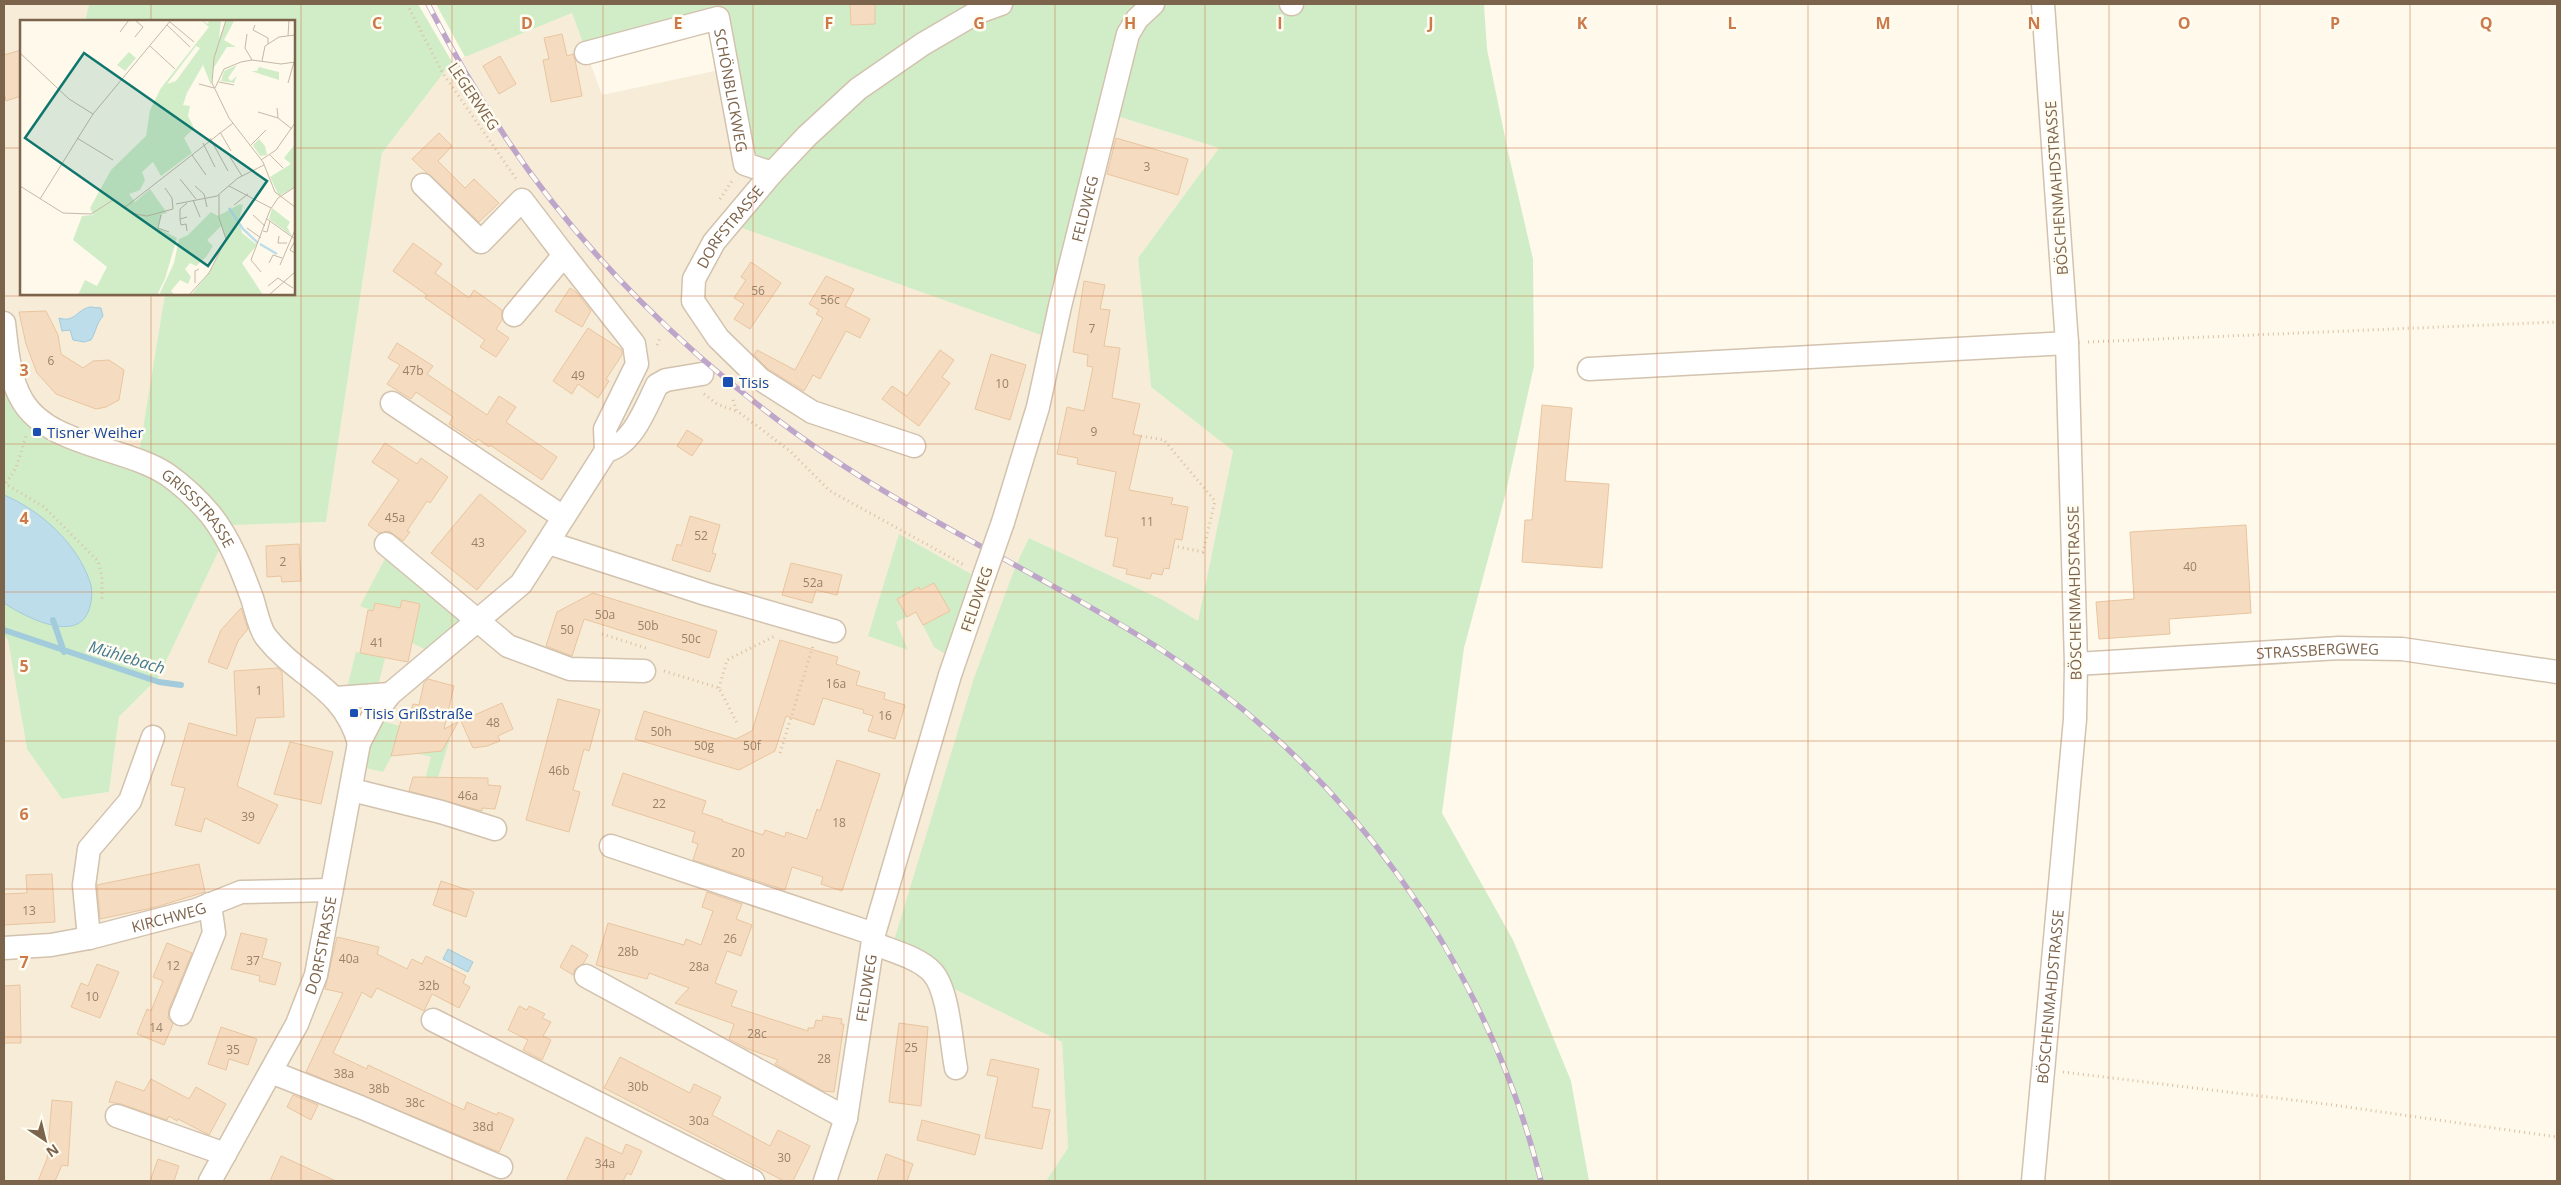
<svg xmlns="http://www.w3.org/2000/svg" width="2561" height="1185" viewBox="0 0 2561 1185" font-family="'Open Sans',sans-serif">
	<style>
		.residential { fill: #f6ecd8 }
		.green { fill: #d1edc7 }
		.water { fill: #bdddea; stroke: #a2cbdc }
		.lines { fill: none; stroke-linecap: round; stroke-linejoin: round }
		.stream { stroke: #a2cbdc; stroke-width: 6 }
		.building { fill: #f5dcc0; stroke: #e9c59f }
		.minor-casing { stroke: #d2c2ae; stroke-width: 25 }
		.path { stroke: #dbc0a2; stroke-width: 3; stroke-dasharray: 1 4; stroke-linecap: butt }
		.minor { stroke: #fff; stroke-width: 22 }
		.rail-casing { stroke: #bea6ca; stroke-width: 5.5 }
		.rail { stroke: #fffcf2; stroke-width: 4; stroke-dasharray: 11; stroke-linecap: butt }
		.minor-bridge-casing { stroke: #d2c2ae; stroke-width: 25; stroke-linecap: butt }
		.minor-bridge { stroke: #fff; stroke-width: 22 }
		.grid { fill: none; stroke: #cc7a4a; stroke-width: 1; stroke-opacity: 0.55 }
		.transit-dot { fill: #1a4fb4; stroke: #fffcf2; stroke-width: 2 }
		.labels { text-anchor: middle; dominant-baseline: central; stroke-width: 5; stroke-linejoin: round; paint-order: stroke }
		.number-label { font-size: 12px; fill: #9a8168 }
		.street-label { font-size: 15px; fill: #7c634b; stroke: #fffcf2 }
		.transit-label { font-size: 15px; fill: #164399; stroke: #fffcf2; text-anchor: start }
		.water-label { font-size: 16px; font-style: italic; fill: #427990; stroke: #fffcf2 }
		.inset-river { fill: none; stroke: #bdddea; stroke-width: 2.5 }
		.inset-road { fill: none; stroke: #c6b8a6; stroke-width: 1 }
		.view { fill: #0f766e; fill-opacity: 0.15; stroke: #0f766e; stroke-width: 2.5 }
		.inset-edge { fill: none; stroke: #7c634b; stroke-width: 2.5 }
		.grid-label { font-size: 16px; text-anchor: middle; font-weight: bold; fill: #cc7a4a; stroke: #fffcf2; stroke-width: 5; stroke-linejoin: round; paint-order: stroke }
	</style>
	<rect width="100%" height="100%" fill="#fef9eb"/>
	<!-- residential -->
	<path class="residential" d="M4 4H89L85 21H21V294H165L138 460 38 417 4 340Z
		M572 13 602 95 729 68 1104 112 1219 148 1138 258 1151 387 1233 451 1198 622 1161 599 1029 538 1016 565 1003 604 889 957 1062 1042 1068 1148 1046 1181H4V636L8 640 27 749 62 799 109 792 119 717 158 678 231 524 326 522 382 153 452 62Z"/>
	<!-- green -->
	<path class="green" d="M89 4H418L452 62 382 153 326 522 231 525 158 678 119 717 109 792 62 799 27 749 8 640 4 636V340L38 417 138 459 165 294H294V21H85Z
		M436 4H1269L1291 7 1300 4H1484L1487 49 1508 152 1533 259 1534 366 1505 496 1464 648 1442 813 1513 940 1571 1081 1589 1181H1046L1068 1148 1062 1042 889 957 974 678 1016 565 1029 538 1161 599 1198 621 1233 451 1151 387 1138 258 1219 148 1104 112 1047 337 734 225 771 176 746 163 717 20 587 54 572 13 465 57Z
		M899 534 971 574 947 655 934 647 923 625 950 611 934 583 920 590 919 588 897 599 907 617 896 622 908 650 868 636Z
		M388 553 463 619 430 652 412 643 420 604 402 600 400 608 375 603 373 611 360 606Z
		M356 652 385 658 378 686 347 688Z
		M381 721 450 739 434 790 423 787 431 757 416 753 396 741 391 757 383 772 366 768 373 734Z"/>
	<!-- water -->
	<path class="water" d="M90 307 101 308 103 316C96 324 96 332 91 340L84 342 73 340 70 330 62 331 59 318C75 323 76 310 90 307Z
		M4 495C40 510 77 543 90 582 93 591 92 603 88 612 75 644 22 615 4 603Z
		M448 949 473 962 468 972 443 959Z"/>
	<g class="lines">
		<!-- stream -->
		<path class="stream" d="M53 620 64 652
			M4 630 159 682 181 685"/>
	</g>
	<!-- building -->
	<path class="building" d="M850 4H875V24L851 25Z
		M562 34 567 56 573 54 575 60 582 96 551 102 543 60 549 59 544 38Z
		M21 50V96L6 101 4 92V55Z
		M500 56 516 84 499 94 483 66Z
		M439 133 452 146 438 161 465 188 474 179 499 203 479 222 412 159Z
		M1116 138 1188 159 1178 195 1107 174Z
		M413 243 442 264 435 273 469 298 474 290 502 310V320L496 329 509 338 496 357 480 347 485 340 425 298 427 295 393 271Z
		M751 262 781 283 750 329 734 319 744 304 734 298 746 280 741 277Z
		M826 276 854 289 845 306 870 319 860 338 846 331 820 379 813 375 804 391 768 369 754 355 757 350 795 370 823 318 816 314 819 310 809 304Z
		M1084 281 1105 285 1100 309 1110 310 1104 346 1120 348 1112 398 1140 404 1133 434 1141 436 1129 490 1173 498 1171 504 1188 507 1182 540 1175 539 1169 569 1164 568 1162 575 1152 573 1150 579 1126 574 1127 569 1113 566 1118 538 1105 536 1116 472 1077 464 1078 458 1057 454 1067 407 1084 411 1093 367 1087 366 1088 355 1073 352Z
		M570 288 576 292 591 311 582 327 555 311Z
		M46 311 58 335 61 354 83 368 93 361 109 360 124 370 119 400 106 407 96 409 56 394 37 373 26 344 19 312Z
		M588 328 622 350V355L606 379 609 381 598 398 578 384 572 394 553 381Z
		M397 343 433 366 427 374 487 415 499 396 516 407 506 422 557 457 542 480 490 445 489 447 478 439 476 442 449 424 453 417 416 392 411 399 387 384 400 365 388 358Z
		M940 350 954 360 942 377 950 383 919 426 882 399 892 386 907 396Z
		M991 354 1026 365 1010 420 975 409Z
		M1542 405 1572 408 1565 481 1609 484 1602 568 1522 562 1525 520H1532Z
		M687 430 703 440 692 456 677 446Z
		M385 443 417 464 421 458 448 477 430 503 427 501 407 531 410 532 403 541 389 531 379 533 368 525 399 480 372 462Z
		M480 494 526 531 477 590 431 553Z
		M690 516 720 525 712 553 716 554 710 572 672 560 677 544 681 546Z
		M2246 525 2251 613 2169 619 2170 634 2099 639 2096 602 2134 599 2130 532Z
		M299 544 301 581 282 582 281 576 267 577 266 546Z
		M791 563 842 575 837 595 816 590 812 603 782 595Z
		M934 583 950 611 923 625 916 612 907 617 897 599 919 587 920 590Z
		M593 593 717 631 709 658 584 619 572 656 546 646 557 612Z
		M402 600 420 604 408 662 360 653 368 610 373 611 375 603 400 608Z
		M241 608 248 629 238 641 227 669 208 662 221 630Z
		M780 640 838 657 836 664 860 672 856 685 885 693 884 699 905 705 895 739 868 731 873 716 863 713 864 710 823 698 814 725 786 716 775 751 739 770 635 739 644 711 736 739 752 731Z
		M278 668 282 672 284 717 256 718 237 786 278 805 259 844 205 818 201 832 175 825 185 788 171 785 189 723 237 736 234 671Z
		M428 679 454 686 444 729 458 722 442 751 391 756 404 710 411 712 413 704 419 705 424 683Z
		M558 699 600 710 589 751 584 749 573 790 580 792 569 832 526 820Z
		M502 703 513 729 498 736 500 741 487 746 473 748 461 721Z
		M290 742 333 752 321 804 274 794Z
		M837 760 880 774 842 891 821 884 823 877 792 867 785 890 693 860 698 844 692 842 695 832 612 805 623 773 706 801 702 813 723 820 722 821 763 835 765 830 785 837 786 832 807 839 817 809 820 811Z
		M413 777 488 778V785L501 786 495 809 482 808V811L409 791Z
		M199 864 205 892 156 907 100 919 97 885Z
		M52 874 55 922 4 925V894L27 893 26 875Z
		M441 881 474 892 466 917 433 905Z
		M707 892 742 904 736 919 752 925 741 956 727 951 715 983 737 991 731 1006 808 1031V1028H814L816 1020 822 1021 823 1016 842 1019 841 1024H844L834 1092 823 1091 775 1064 778 1060 746 1048 729 1039 734 1024 675 1003 689 988 649 973 647 979 596 965 608 923 684 945 686 939 701 945 713 911 702 907Z
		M241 933 267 939 262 958 281 963 275 985 259 981 260 976 231 969Z
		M337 937 379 947 377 954 407 969 412 959 422 964 426 956 466 976 463 983 470 987 459 1008 432 994 424 1011 377 988 371 998 362 992 333 1053 367 1069 368 1065 464 1110 467 1102 497 1115 498 1112 514 1119 499 1152 306 1072 343 993 325 989Z
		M167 943 192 953 169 1009 168 1018 173 1024 164 1045 137 1034 147 1009 151 1011 163 981 153 977Z
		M572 945 588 955 583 964 575 969 573 975 560 967Z
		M97 964 119 972 100 1018 71 1007 81 983 88 986Z
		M20 985 21 1043H4V986Z
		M519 1006 527 1010 529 1006 545 1014 542 1018 551 1022 543 1036 551 1040 542 1060 523 1050 528 1040 508 1030Z
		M899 1023 928 1027 921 1106 889 1102Z
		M221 1027 257 1039 248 1065 229 1059 226 1070 208 1064Z
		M620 1057 690 1093 694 1084 721 1097 712 1115 770 1146 778 1130 810 1146 793 1181H784L604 1088Z
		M991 1059 1039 1069 1032 1107 1050 1110 1042 1149 985 1138 998 1077 987 1075Z
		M151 1079 189 1099 196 1087 226 1104 209 1135 178 1119 177 1121 169 1116 167 1120 121 1104 109 1102 116 1081 144 1091Z
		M293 1095 318 1105 311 1120 287 1107Z
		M52 1100 72 1102 68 1166 62 1165 55 1181H38L47 1159Z
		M922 1120 980 1135 975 1155 917 1140Z
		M586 1137 622 1154 626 1144 642 1151 631 1175 627 1173 623 1181H566Z
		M886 1154 913 1164 907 1181H877Z
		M281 1156 336 1181H270Z
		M158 1159 179 1166 174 1181H150Z"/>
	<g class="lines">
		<defs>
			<g id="minor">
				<path d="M1291 4H1292"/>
				<path id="s1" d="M586 53 718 18 745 164 772 173"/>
				<path d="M423 185 481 242 522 200 564 255"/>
				<path d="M514 315 564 255 634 344 637 364 605 429 606 451"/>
				<path id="s2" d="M4 323C7 349 9 378 22 400 48 446 127 447 168 475 182 485 199 501 210 514 230 539 241 568 252 598 256 610 259 628 266 637 299 679 343 686 359 743"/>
				<path d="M1589 369 2067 343"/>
				<path d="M392 403 563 517"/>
				<path id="s3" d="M914 446 812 412 760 379 718 338 693 301 694 279 714 242 772 173 807 136 858 89 923 44 976 13 1001 4"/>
				<path d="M606 451C633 444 645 409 657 385L666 380 702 374"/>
				<path id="s4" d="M1003 522 1038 407 1060 306 1128 34 1137 19 1153 4"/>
				<path d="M549 543 706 594 834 631"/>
				<path d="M386 544 508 646 570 669 644 671"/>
				<path id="s5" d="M2076 664 2339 648 2402 649 2557 672"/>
				<path d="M336 698 390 694"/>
				<path d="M352 790 441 812 495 829"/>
				<path d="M611 846 874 934"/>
				<path d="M89 938 84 885 89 849 130 801 153 737"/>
				<path d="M873 943C891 951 918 957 932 972 949 990 951 1043 956 1068"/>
				<path id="s6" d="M4 948 51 945 89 938 196 910 241 892 331 890"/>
				<path d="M586 976 846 1118"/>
				<path d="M181 1014 214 933 210 904"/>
				<path d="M433 1020 753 1181"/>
				<path d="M271 1072 360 1107 501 1167"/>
				<path d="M117 1116 225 1154"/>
				<path id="s7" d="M210 1181 297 1024 316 975 359 743 373 716 390 694 521 584 606 451"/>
				<path id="s8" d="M825 1181 846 1118 874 934 950 675 984 576"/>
				<path id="s9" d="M2033 1181 2075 719 2076 664 2067 343 2043 4"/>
			</g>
		</defs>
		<!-- minor casing -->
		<use href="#minor" class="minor-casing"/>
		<!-- path -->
		<path class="path" d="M407 4 442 72 517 180
			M720 199 732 181
			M2088 342 2557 322
			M657 345 660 338
			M704 394 717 404 736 411
			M733 400 737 411 790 451 830 491 966 566
			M1141 436 1164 440 1215 501 1203 552 1174 546
			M4 483 44 507 98 561 102 577V602
			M6 483 16 468 26 436
			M602 634 646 648
			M664 671 719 688 738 725
			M719 688 727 660 775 636
			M780 753 813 646
			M2063 1072 2326 1104 2557 1137"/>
		<!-- minor -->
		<use href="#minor" class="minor"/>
		<defs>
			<path id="rail" d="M428 4C452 51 479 97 508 141 583 253 685 353 794 432 907 514 1036 571 1154 645 1346 767 1486 961 1541 1181"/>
		</defs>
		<!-- rail casing -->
		<use href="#rail" class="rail-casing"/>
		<!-- rail -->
		<use href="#rail" class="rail"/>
		<defs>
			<path id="minor-bridge" d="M984 576 1003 522"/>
		</defs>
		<!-- minor-bridge casing -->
		<use href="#minor-bridge" class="minor-bridge-casing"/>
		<!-- minor-bridge -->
		<use href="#minor-bridge" class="minor-bridge"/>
	</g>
	<!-- grid -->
	<path class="grid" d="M151 4V21M301 4V1181M452 4V1181M603 4V1181M753 4V1181M904 4V1181M1055 4V1181M1205 4V1181M1356 4V1181M1506 4V1181M1657 4V1181M1808 4V1181M1958 4V1181M2109 4V1181M2260 4V1181M2410 4V1181M4 148H21M294 148H2557M151 294V1181M4 296H2557M4 444H2557M4 592H2557M4 741H2557M4 889H2557M4 1037H2557"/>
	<!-- markers -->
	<g class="transit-dot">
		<rect x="722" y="376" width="12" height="12" rx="2.5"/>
		<rect x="32" y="427" width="10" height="10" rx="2.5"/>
		<rect x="349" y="708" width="10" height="10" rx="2.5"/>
	</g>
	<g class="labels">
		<!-- number labels -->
		<g class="number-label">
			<text x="1147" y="166">3</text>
			<text x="758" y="290">56</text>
			<text x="830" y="299">56c</text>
			<text x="1092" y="328">7</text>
			<text x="51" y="360">6</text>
			<text x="413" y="370">47b</text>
			<text x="578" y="375">49</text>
			<text x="1002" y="383">10</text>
			<text x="1094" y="431">9</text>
			<text x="395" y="517">45a</text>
			<text x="1147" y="521">11</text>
			<text x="701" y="535">52</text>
			<text x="478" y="542">43</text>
			<text x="283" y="561">2</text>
			<text x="2190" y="566">40</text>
			<text x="813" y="582">52a</text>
			<text x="605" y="614">50a</text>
			<text x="648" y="625">50b</text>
			<text x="567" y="629">50</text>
			<text x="691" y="638">50c</text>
			<text x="377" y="642">41</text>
			<text x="836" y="683">16a</text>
			<text x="259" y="690">1</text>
			<text x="885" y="715">16</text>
			<text x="493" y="722">48</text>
			<text x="661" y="731">50h</text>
			<text x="704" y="745">50g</text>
			<text x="752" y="745">50f</text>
			<text x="559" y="770">46b</text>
			<text x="468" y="795">46a</text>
			<text x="659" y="803">22</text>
			<text x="248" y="816">39</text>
			<text x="839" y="822">18</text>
			<text x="738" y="852">20</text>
			<text x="29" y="910">13</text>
			<text x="730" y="938">26</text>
			<text x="628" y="951">28b</text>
			<text x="349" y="958">40a</text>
			<text x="253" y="960">37</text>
			<text x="173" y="965">12</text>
			<text x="699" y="966">28a</text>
			<text x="429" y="985">32b</text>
			<text x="92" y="996">10</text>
			<text x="156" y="1027">14</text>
			<text x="757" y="1033">28c</text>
			<text x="911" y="1047">25</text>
			<text x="233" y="1049">35</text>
			<text x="824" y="1058">28</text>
			<text x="344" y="1073">38a</text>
			<text x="638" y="1086">30b</text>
			<text x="379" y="1088">38b</text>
			<text x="415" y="1102">38c</text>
			<text x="699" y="1120">30a</text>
			<text x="483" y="1126">38d</text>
			<text x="784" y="1157">30</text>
			<text x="605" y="1163">34a</text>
		</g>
		<!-- street labels -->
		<g class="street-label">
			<text stroke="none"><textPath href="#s1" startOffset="210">SCHÖNBLICKWEG</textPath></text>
			<text transform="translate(474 96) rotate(56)">LEGERWEG</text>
			<text transform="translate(2056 188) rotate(-94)">BÖSCHENMAHDSTRASSE</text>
			<text stroke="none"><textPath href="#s4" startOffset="324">FELDWEG</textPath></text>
			<text stroke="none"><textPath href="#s3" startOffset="358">DORFSTRASSE</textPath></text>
			<text stroke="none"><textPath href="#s2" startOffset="292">GRISSSTRASSE</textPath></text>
			<text transform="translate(2074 593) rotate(-91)">BÖSCHENMAHDSTRASSE</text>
			<text transform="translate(976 599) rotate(-71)">FELDWEG</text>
			<text stroke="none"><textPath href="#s5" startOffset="242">STRASSBERGWEG</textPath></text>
			<text stroke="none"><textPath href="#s6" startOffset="168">KIRCHWEG</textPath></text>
			<text stroke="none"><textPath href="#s7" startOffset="262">DORFSTRASSE</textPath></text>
			<text stroke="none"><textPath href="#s8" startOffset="198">FELDWEG</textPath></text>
			<text stroke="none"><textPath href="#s9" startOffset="185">BÖSCHENMAHDSTRASSE</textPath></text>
		</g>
		<!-- transit labels -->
		<g class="transit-label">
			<text x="739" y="382">Tisis</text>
			<text x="47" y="432">Tisner Weiher</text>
			<text x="364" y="713">Tisis Grißstraße</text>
		</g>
		<!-- water labels -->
		<g class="water-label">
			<text transform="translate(127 657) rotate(17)">Mühlebach</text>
		</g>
	</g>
	<!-- overview -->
	<g transform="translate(20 20)">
		<rect width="275" height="275" fill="#fef9eb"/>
		<path d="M181 0 188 4 189 0H201L199 20 206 0H228L214 1 204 20 216 27H207L193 49 191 65 183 45 167 73 163 85 170 86 168 96 174 108 164 118 172 133 141 156 133 142 122 152 125 160 120 170 109 174 115 182 130 169 147 193 142 194 138 208 157 218 145 259 137 275H58L65 260 77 266 87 247 53 220 62 196 73 195 70 188 91 150 126 116 130 90 141 68 189 7ZM176 26 180 28 156 61 147 64ZM109 32 116 38 105 51 97 45ZM217 45 208 58 211 61 217 56 214 63 201 61 204 51ZM239 47 259 52V60L231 51H237ZM239 119 245 126 247 135 240 136 233 125ZM275 124V167L259 176 250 157 271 144 264 138ZM220 184 223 185 219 200 222 213 237 225 222 243 243 275H171L189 253 206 219 201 206 187 220 193 226 186 237 176 246 170 243 165 249 171 257 168 264 160 260 151 271 155 275H139L154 243 159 219 168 215 191 192 198 196ZM252 188 270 202 267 207 272 216 249 199Z" fill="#d1edc7" fill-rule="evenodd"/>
		<path class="inset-river" d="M209 188 223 209 238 223M240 224 257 234"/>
		<path class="inset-road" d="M115 0 123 7 115 17M206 0 194 38 192 63 209 98 243 142 255 172 275 187M150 2 174 22M147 5 170 27M235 5 233 10 248 18V24M100 12 109 0M227 14 225 28 232 40M268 16 269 0M130 26 155 49M0 33 49 79 73 94M242 41 245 26 259 17 275 15M199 62 214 65M268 63 274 42M179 64 194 68M195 68 204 49 221 42 232 40 261 44 275 42M257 88 258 98 272 109M238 92 258 98M200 112 211 131M57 118 93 140M190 118 208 151M183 123 195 147M231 125 246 110M172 135 186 155M250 135 263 148M210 137 222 156M241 140 256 130 275 103M160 159 176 179M0 166 43 193 71 194 93 180 115 194 127 196 153 189 152 178 145 168M175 166 184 174 187 187M209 166 251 188M20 179 73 94 151 0M173 180 180 197M156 184 197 176 218 158 244 145M214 185 228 174M104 188 213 103M141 195 138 208 149 212M233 195 245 206M167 197 160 199V189L167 183M160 199 161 205 166 204 167 211M247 199 275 219M227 208 241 218M243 211 247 212 250 201M259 216 258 223H267M275 221 270 230 275 233M249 243 253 235 262 238M260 245 275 210M241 252 231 240 250 190 258 178 275 167M175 263V251L179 249M248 266 258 258 273 268M169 275 189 253 206 219 199 198V175M249 275 275 252"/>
		<path class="view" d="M64 33 247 161 188 246 5 118Z"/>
		<rect width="275" height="275" class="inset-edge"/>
	</g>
	<g class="grid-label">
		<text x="377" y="29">C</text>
		<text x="527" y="29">D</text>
		<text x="678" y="29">E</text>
		<text x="829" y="29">F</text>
		<text x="979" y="29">G</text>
		<text x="1130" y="29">H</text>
		<text x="1280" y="29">I</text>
		<text x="1431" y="29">J</text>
		<text x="1582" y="29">K</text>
		<text x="1732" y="29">L</text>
		<text x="1883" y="29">M</text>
		<text x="2034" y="29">N</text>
		<text x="2184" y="29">O</text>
		<text x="2335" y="29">P</text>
		<text x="2486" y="29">Q</text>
		<text x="24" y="376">3</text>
		<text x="24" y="524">4</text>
		<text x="24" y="672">5</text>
		<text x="24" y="820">6</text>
		<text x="24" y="968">7</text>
	</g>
	<!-- border -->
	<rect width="2561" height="1185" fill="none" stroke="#7c634b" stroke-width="10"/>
	<!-- north arrow -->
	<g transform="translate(45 1140) rotate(145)" stroke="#fffcf2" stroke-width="4" paint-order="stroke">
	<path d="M0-4L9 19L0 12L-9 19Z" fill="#7c634b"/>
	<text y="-8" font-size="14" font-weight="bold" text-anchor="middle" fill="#7c634b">N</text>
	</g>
</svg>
